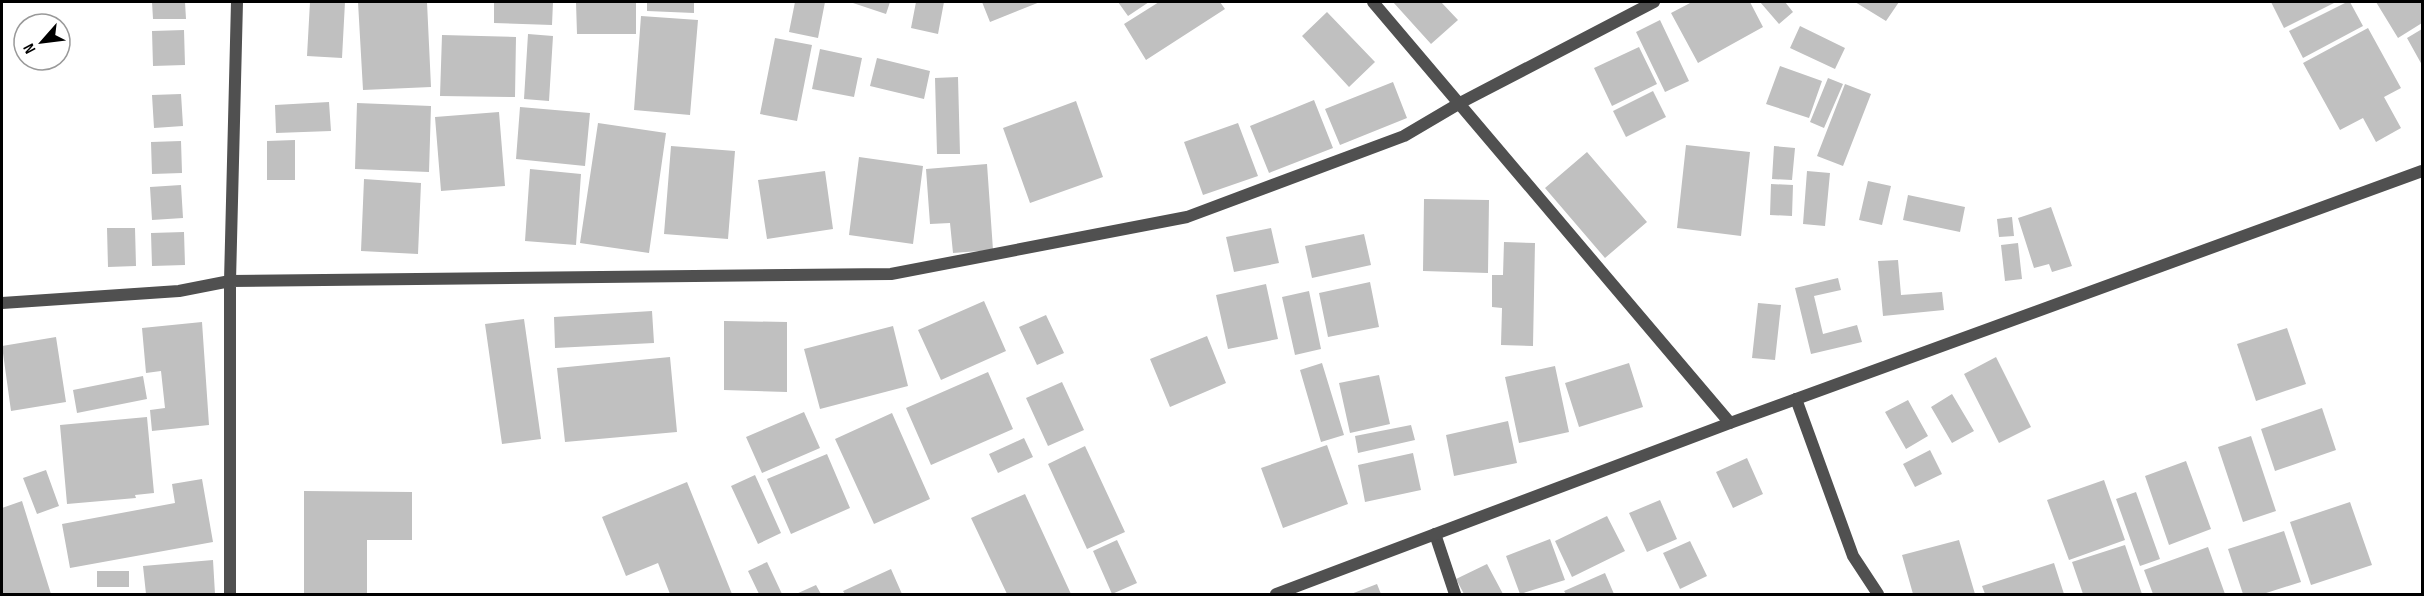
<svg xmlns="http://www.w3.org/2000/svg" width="2424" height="596" viewBox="0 0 2424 596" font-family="'Sofia Sans Condensed',sans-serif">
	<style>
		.building { fill: #c0c0c0 }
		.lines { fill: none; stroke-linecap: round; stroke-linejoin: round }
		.minor { stroke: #505050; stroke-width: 12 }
		.tertiary { stroke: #505050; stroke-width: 12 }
	</style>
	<rect width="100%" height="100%" fill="#fff"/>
	<!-- building -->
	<path class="building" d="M152 2H185L186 19H153Z
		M310 2H345L342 58 307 56Z
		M358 2H427L431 87 363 90Z
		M494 2H553L552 25 494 23Z
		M576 2H636V34H577Z
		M647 2H694V13L647 11Z
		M795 2H825L818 38 789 32Z
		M850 2H890L886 14Z
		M916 2H944L938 34 911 28Z
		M982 2H1040L990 22Z
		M1118 2H1149L1128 16Z
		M1159 2H1220L1225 9 1146 60 1124 24Z
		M1393 2H1441L1458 20 1431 44Z
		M1692 2H1750L1763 27 1698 63 1671 13Z
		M1760 2H1785L1793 12 1779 24Z
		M1855 2H1899L1886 21Z
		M2271 2H2336L2284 28Z
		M2347 2H2350L2363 26 2303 58 2289 31Z
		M2376 2H2422V23L2398 38Z
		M1327 12 1375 62 1349 87 1302 36Z
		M641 16 698 20 690 115 634 110Z
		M1660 20 1689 81 1665 92 1636 32Z
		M1800 26 1845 48 1835 69 1790 48Z
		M2368 28 2401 88 2384 97 2401 128 2376 142 2363 118 2340 130 2303 63Z
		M2422 29V65L2407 38Z
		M184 30 185 65 153 66 152 31Z
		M528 34 553 36 549 101 524 99Z
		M442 35 516 37 515 97 440 96Z
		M775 38 812 45 797 121 760 114Z
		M1639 47 1657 84 1612 106 1594 68Z
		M820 49 862 58 854 97 812 89Z
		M877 58 930 71 924 99 870 86Z
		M1780 66 1822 81 1809 118 1766 104Z
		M958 77 960 154H937L935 78Z
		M1828 78 1843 84 1824 128 1810 122Z
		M1393 82 1407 118 1340 145 1325 109Z
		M1845 84 1871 94 1843 166 1817 156Z
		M1653 91 1666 117 1626 137 1613 111Z
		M181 94 183 126 154 128 152 95Z
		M1314 100 1333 148 1269 173 1250 126Z
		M1076 101 1103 177 1030 203 1003 128Z
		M329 102 331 131 276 133 275 105Z
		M357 103 431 106 429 172 355 169Z
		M520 107 590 113 585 166 516 159Z
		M499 112 505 186 441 191 435 117Z
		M598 123 666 133 649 253 580 243Z
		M1238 123 1258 176 1203 195 1184 142Z
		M295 140V180H267V141Z
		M181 141 182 173 152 174 151 142Z
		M1686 145 1750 152 1741 236 1677 228Z
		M671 146 735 151 728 239 664 234Z
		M1774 146 1795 148 1792 180 1772 179Z
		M1587 152 1647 222 1605 258 1545 188Z
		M859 157 923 166 913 244 849 235Z
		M987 164 993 250 953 253 950 223 930 224 926 169Z
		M530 169 581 174 576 245 525 241Z
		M825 171 833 229 767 239 758 180Z
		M1807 171 1830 173 1825 226 1803 224Z
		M364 179 421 183 418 254 361 251Z
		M1868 181 1891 186 1882 225 1859 220Z
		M1771 184 1793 185 1792 216 1770 215Z
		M181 185 183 218 152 220 150 187Z
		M1908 195 1965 207 1960 232 1903 220Z
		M1424 199 1489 200 1488 273 1423 271Z
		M2051 207 2072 266 2052 272 2049 264 2034 268 2018 218Z
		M2012 217 2014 236 1999 237 1997 219Z
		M107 228H135L136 266 108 267Z
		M1271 228 1279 263 1234 272 1226 237Z
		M184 232 185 265 152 266 151 233Z
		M1364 234 1371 265 1312 278 1305 246Z
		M1504 242 1535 243 1533 346 1501 345 1502 308 1492 307V275H1503Z
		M2018 243 2022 279 2005 281 2001 245Z
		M1898 260 1901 295 1942 292 1944 310 1883 316 1878 261Z
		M1838 278 1841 290 1814 296 1823 334 1857 325 1862 342 1811 354 1795 288Z
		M1370 282 1379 327 1328 337 1319 293Z
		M1266 284 1278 339 1228 349 1216 295Z
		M1309 291 1321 349 1295 355 1282 297Z
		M984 301 1006 351 941 380 918 330Z
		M1758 303 1781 305 1775 360 1752 358Z
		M652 311 654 343 555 348 554 317Z
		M1046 315 1064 353 1037 365 1019 327Z
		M524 319 541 439 502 444 485 324Z
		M724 321 787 322V392L724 390Z
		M202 322 209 425 152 431 150 410 165 408 161 371 146 373 142 328Z
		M893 326 908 386 820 409 804 349Z
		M2287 328 2306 384 2256 401 2237 344Z
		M1207 336 1226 383 1170 407 1150 359Z
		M56 337 66 402 11 411 2 346Z
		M670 357 677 432 565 442 557 368Z
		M1996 357 2031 427 1999 443 1964 374Z
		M1322 363 1344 435 1321 442 1300 370Z
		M1629 363 1643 407 1579 427 1565 383Z
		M1555 366 1569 432 1519 443 1505 377Z
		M988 372 1013 429 931 465 906 408Z
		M1379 375 1390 424 1350 433 1339 383Z
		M143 376 147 399 77 413 73 390Z
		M1062 382 1084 430 1048 446 1026 398Z
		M1952 394 1974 431 1952 443 1931 407Z
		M1908 400 1928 436 1906 449 1885 412Z
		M2322 408 2336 450 2275 471 2261 429Z
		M804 412 820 448 762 473 746 437Z
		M892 413 930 499 874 524 835 439Z
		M147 417 154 493 135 495 136 498 67 504 60 425Z
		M1508 421 1517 463 1454 476 1446 435Z
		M1411 425 1415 440 1358 453 1355 436Z
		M2251 436 2276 511 2243 522 2218 447Z
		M1024 438 1033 457 998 473 989 454Z
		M1327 445 1348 504 1283 528 1261 468Z
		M1085 446 1125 532 1087 549 1048 464Z
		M1930 450 1942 474 1915 487 1903 464Z
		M1413 453 1421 490 1365 502 1358 465Z
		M827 454 850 508 791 534 767 479Z
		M1747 458 1763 494 1733 508 1716 472Z
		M2186 461 2211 529 2169 545 2145 476Z
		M46 470 59 506 37 514 23 478Z
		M755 475 781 533 758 544 731 486Z
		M202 479 213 542 70 568 62 524 175 503 172 484Z
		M2104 480 2125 540 2069 560 2047 500Z
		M687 482 732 594H670L658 563 626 576 602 517Z
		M304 491 412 492V540H367V594H304Z
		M2136 492 2160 559 2140 566 2116 499Z
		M1025 494 1071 594H1007L971 518Z
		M1660 500 1677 539 1647 552 1629 513Z
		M22 501 51 594H2V508Z
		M2350 502 2372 565 2311 585 2290 522Z
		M1607 516 1625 551 1572 577 1555 541Z
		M2284 531 2301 582 2263 594H2243L2228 549Z
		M1550 539 1565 580 1520 594 1506 556Z
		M1117 540 1137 583 1112 594 1093 551Z
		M1959 540 1975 594H1913L1902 555Z
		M1690 541 1707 576 1680 589 1663 553Z
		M2125 545 2142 594H2083L2072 562Z
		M2208 547 2225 594H2153L2144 570Z
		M213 560 215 594H146L143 566Z
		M767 562 782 594H759L748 571Z
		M2054 563 2064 594H1985L1982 586Z
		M1487 564 1503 594H1464L1456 579Z
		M891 569 902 594H845L843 591Z
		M97 571H129V587H97Z
		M1605 573 1614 594H1566L1564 591Z
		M1377 584 1381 594H1351Z
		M816 585 821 594H796Z"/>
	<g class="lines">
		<!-- minor -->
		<path class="minor" d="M1373 2 1730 423
			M2 303 179 291 230 281 891 274 1187 217 1404 136 1460 103 1654 2
			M1796 399 1853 556 1878 594
			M1435 534 1455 594
			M230 594V281L237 2"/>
		<!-- tertiary -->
		<path class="tertiary" d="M1276 594 1730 423 2422 171"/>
	</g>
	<!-- border -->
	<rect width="2424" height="596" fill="none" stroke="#000000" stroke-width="6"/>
	<!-- north arrow -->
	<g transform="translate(42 42) rotate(242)"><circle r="28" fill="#ffffff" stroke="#999999" stroke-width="1.5"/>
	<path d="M0-4.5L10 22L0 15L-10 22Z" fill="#000000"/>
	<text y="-9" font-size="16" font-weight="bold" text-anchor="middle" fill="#000000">N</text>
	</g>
</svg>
